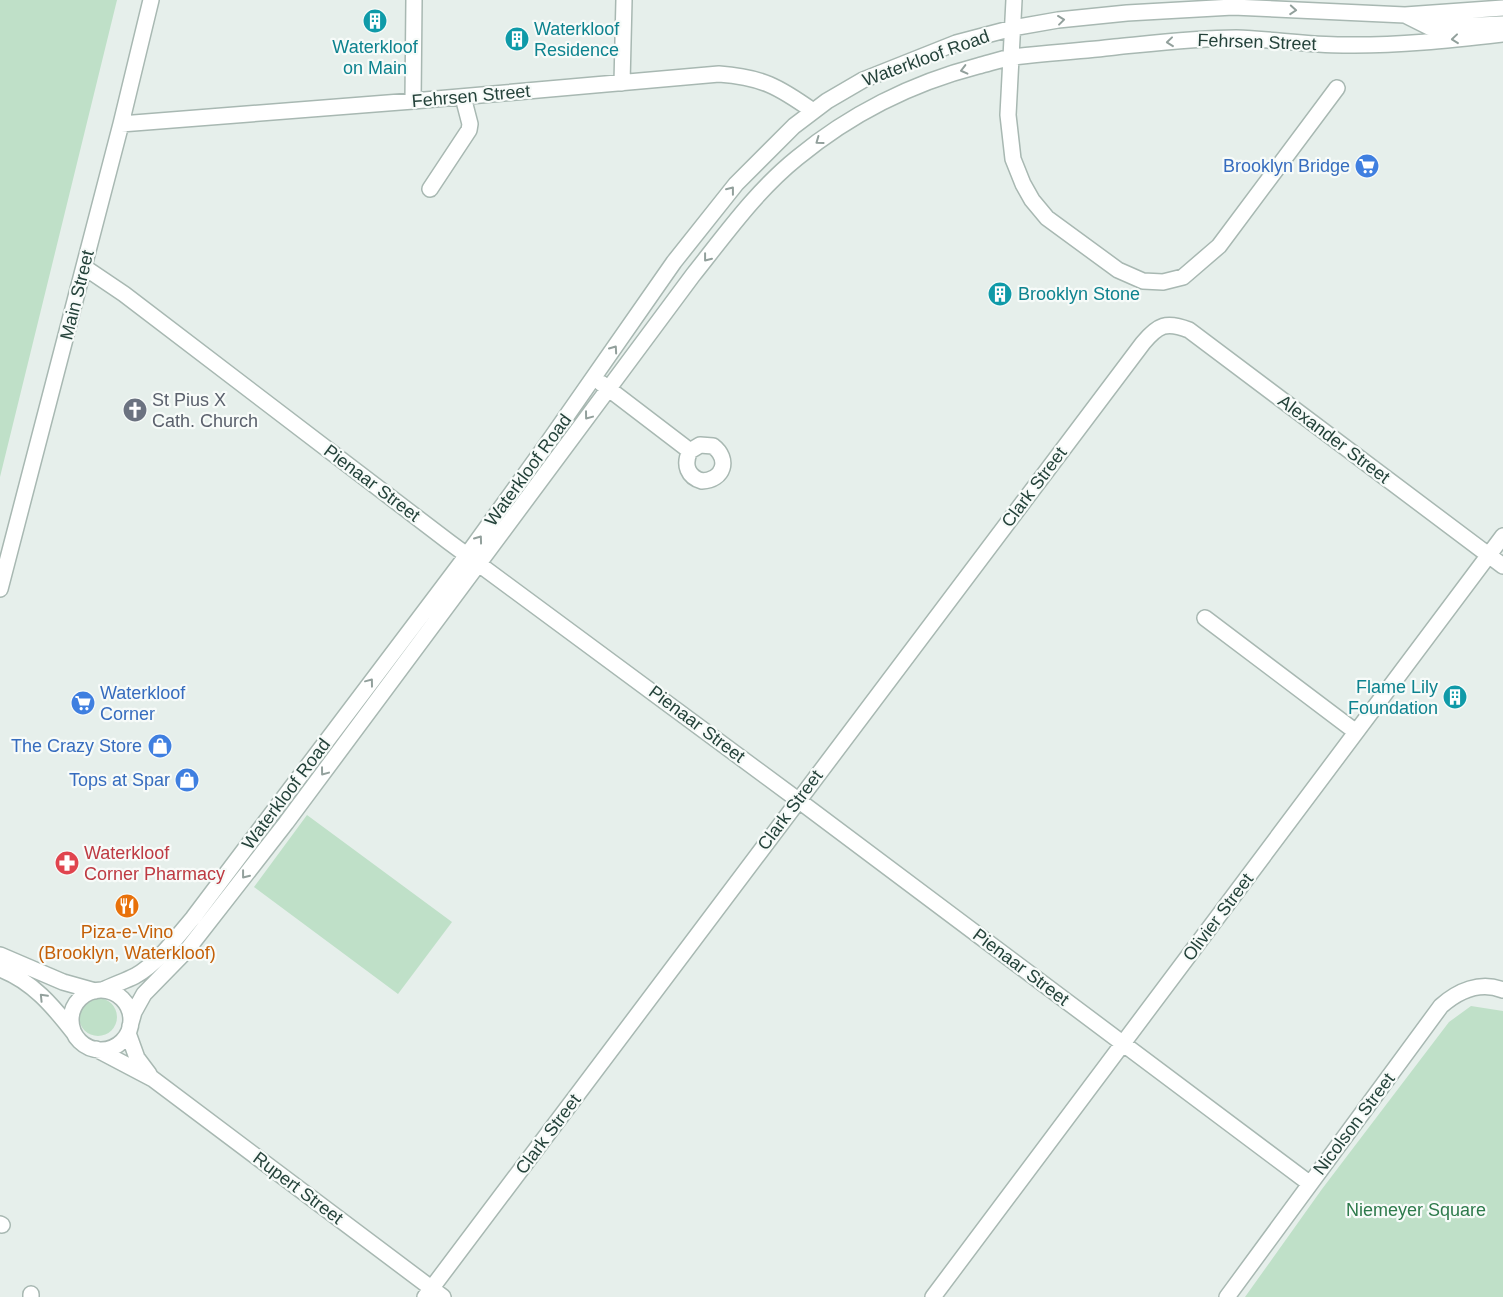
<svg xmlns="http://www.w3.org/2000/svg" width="1503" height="1297" viewBox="0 0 1503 1297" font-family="Helvetica,sans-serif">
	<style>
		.green { fill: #bfe0c8 }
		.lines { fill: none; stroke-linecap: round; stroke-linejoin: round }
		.minor-casing { stroke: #a8b8b2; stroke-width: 18 }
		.minor { stroke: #fff; stroke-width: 15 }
		.oneway { stroke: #92a09c }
		.labels { text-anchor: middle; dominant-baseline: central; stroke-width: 4.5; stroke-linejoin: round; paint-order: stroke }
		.culture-label { font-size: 18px; fill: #0d838f; stroke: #f7fbf9; text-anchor: start }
		.street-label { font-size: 18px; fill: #24423a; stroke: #f7fbf9 }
		.shop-label { font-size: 18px; fill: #366cbe; stroke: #f7fbf9; text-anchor: end }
		.worship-label { font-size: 18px; fill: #5b616d; stroke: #f7fbf9; text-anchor: start }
		.health-label { font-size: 18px; fill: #be3a42; stroke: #f7fbf9; text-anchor: start }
		.food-label { font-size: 18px; fill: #c56008; stroke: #f7fbf9 }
		.park-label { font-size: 18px; fill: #2d7a4b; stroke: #f7fbf9 }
	</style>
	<rect width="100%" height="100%" fill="#e6efeb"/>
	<!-- green -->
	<path class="green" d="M0 0H117L0 477Z
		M307 815 452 922 398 994 254 887Z
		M79 1017a19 19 0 1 1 38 0a19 19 0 1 1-38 0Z
		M1471 1006 1503 1011V1297H1245L1322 1189 1449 1022Z"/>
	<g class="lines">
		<defs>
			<path id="minor" d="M1014 0 1008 115 1013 159 1023 184 1032 200 1047 218 1118 270 1143 281 1163 282 1183 277 1219 246 1337 88
				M1405 15 1429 27 1503 24
				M622 83 624 0
				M413 101 414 0
				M121 124 413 101 719 74C762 77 779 87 813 111
				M430 189 469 130 470 124 463 97
				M84 267 124 294 449 542 798 800 1309 1183
				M601 383 690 451C683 465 688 477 702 481 724 480 730 459 713 446L700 445 690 451
				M0 589 121 124 151 0
				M1205 618 1356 732
				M0 955 63 982 95 991
				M0 969C32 981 53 1006 74 1033
				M103 990C113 985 125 981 135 976 158 963 176 938 193 918L467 555 547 444 674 262 736 184 794 126 827 101 863 80 956 43 1013 28 1058 20 1127 13 1233 7 1405 15 1503 8
				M71 1020a30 30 0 1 1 60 0a30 30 0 1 1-60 0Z
				M130 1026 134 1012 144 994 187 950 286 823 693 275C725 235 756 191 797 158 849 115 912 83 978 66 990 63 1001 59 1013 57 1047 53 1081 51 1115 47 1155 43 1196 38 1236 38 1271 39 1307 45 1343 45 1397 46 1450 40 1503 34
				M128 1033 137 1058 149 1074
				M96 1049 153 1079 443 1297
				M0 1224 2 1225
				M31 1297V1294
				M425 1297 1143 343C1158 325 1166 321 1189 330L1503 566
				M933 1297 1503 536
				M1227 1297 1441 1006C1458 991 1480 981 1503 990"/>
		</defs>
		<!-- minor casing -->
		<use href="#minor" class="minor-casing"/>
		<!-- minor -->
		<use href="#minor" class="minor"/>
	</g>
	<!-- one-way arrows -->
	<defs><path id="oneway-chevron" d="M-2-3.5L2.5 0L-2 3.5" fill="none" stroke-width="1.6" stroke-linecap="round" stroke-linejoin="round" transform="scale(1.25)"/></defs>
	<g class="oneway">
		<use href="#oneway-chevron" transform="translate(1293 10) rotate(4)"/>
		<use href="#oneway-chevron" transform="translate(1061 20) rotate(-7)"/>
		<use href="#oneway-chevron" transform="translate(1455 39) rotate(174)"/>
		<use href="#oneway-chevron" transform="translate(1170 42) rotate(174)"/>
		<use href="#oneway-chevron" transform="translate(964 70) rotate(166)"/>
		<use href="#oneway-chevron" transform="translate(819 141) rotate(144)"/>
		<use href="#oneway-chevron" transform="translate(731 190) rotate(-52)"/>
		<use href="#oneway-chevron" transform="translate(707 258) rotate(128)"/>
		<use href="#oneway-chevron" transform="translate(614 349) rotate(-55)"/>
		<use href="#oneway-chevron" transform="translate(588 416) rotate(127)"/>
		<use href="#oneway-chevron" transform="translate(479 539) rotate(-54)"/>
		<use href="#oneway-chevron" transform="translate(370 682) rotate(-53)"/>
		<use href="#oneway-chevron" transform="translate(324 772) rotate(127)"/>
		<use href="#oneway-chevron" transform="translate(245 875) rotate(128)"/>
		<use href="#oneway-chevron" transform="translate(43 997) rotate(-134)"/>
	</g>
	<!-- icons -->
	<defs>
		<symbol id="building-disc" viewBox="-11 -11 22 22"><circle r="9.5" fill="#0f9aa8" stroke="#f7fbf9"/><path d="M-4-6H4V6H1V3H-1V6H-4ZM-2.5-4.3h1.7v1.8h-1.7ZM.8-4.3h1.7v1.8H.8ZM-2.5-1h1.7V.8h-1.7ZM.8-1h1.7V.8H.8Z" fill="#fff"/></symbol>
		<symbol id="supermarket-disc" viewBox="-11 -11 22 22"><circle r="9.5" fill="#3f7fe0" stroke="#f7fbf9"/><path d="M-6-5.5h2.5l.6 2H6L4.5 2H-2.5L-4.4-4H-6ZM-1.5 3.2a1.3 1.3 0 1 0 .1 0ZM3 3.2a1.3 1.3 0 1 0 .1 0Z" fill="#fff"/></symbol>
		<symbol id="church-disc" viewBox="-11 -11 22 22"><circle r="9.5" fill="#6b7280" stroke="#f7fbf9"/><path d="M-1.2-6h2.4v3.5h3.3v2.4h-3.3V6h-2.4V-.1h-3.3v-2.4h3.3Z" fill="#fff"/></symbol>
		<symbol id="shop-disc" viewBox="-11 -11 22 22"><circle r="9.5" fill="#3f7fe0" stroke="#f7fbf9"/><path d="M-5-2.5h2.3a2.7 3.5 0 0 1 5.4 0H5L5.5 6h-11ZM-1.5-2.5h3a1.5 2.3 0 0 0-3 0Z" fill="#fff"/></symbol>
		<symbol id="pharmacy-disc" viewBox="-11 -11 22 22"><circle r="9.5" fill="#e0444e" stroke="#f7fbf9"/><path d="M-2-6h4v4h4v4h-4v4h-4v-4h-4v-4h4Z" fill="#fff"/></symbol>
		<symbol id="restaurant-disc" viewBox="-11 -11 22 22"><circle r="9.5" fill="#e8710a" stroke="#f7fbf9"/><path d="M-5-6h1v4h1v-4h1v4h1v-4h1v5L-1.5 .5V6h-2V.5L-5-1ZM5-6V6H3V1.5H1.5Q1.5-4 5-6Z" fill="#fff"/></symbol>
	</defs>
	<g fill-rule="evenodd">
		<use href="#building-disc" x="361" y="7" width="28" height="28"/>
		<use href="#building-disc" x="503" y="25" width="28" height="28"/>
		<use href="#supermarket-disc" x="1353" y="152" width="28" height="28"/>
		<use href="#building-disc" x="986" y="280" width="28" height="28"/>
		<use href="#church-disc" x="121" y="396" width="28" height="28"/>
		<use href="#building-disc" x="1441" y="683" width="28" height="28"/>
		<use href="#supermarket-disc" x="69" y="689" width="28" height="28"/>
		<use href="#shop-disc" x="146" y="732" width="28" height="28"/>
		<use href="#shop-disc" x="173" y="766" width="28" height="28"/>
		<use href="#pharmacy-disc" x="53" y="849" width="28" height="28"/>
		<use href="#restaurant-disc" x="113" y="892" width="28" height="28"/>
	</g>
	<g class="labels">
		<!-- culture labels -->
		<g class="culture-label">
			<text x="534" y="29">Waterkloof<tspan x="534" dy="21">Residence</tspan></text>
			<text x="375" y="47" text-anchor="middle">Waterkloof<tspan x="375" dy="21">on Main</tspan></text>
			<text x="1018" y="294">Brooklyn Stone</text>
			<text x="1438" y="687" text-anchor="end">Flame Lily<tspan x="1438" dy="21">Foundation</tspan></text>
		</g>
		<!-- street labels -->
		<g class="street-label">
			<text transform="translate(1257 42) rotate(2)">Fehrsen Street</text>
			<text transform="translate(926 58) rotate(-20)">Waterkloof Road</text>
			<text transform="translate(471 96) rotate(-5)">Fehrsen Street</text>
			<text transform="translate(77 295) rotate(-76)">Main Street</text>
			<text transform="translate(1334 439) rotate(37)">Alexander Street</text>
			<text transform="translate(528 470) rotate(-54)">Waterkloof Road</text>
			<text transform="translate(372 483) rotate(37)">Pienaar Street</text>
			<text transform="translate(1034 487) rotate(-53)">Clark Street</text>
			<text transform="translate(697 724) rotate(37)">Pienaar Street</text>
			<text transform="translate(286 794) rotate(-53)">Waterkloof Road</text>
			<text transform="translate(790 810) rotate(-53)">Clark Street</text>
			<text transform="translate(1218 917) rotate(-53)">Olivier Street</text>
			<text transform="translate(1021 967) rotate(37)">Pienaar Street</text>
			<text transform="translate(1354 1124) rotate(-53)">Nicolson Street</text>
			<text transform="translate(548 1134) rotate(-53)">Clark Street</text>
			<text transform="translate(298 1188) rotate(37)">Rupert Street</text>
		</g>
		<!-- shop labels -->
		<g class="shop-label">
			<text x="1350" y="166">Brooklyn Bridge</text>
			<text x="100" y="693" text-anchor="start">Waterkloof<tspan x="100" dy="21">Corner</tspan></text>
			<text x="142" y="746">The Crazy Store</text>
			<text x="170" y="780">Tops at Spar</text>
		</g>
		<!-- worship labels -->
		<g class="worship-label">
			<text x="152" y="400">St Pius X<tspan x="152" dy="21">Cath. Church</tspan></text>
		</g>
		<!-- health labels -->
		<g class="health-label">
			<text x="84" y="853">Waterkloof<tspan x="84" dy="21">Corner Pharmacy</tspan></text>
		</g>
		<!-- food labels -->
		<g class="food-label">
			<text x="127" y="932">Piza-e-Vino<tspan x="127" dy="21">(Brooklyn, Waterkloof)</tspan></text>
		</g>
		<!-- park labels -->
		<g class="park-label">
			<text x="1416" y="1210">Niemeyer Square</text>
		</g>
	</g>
</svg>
